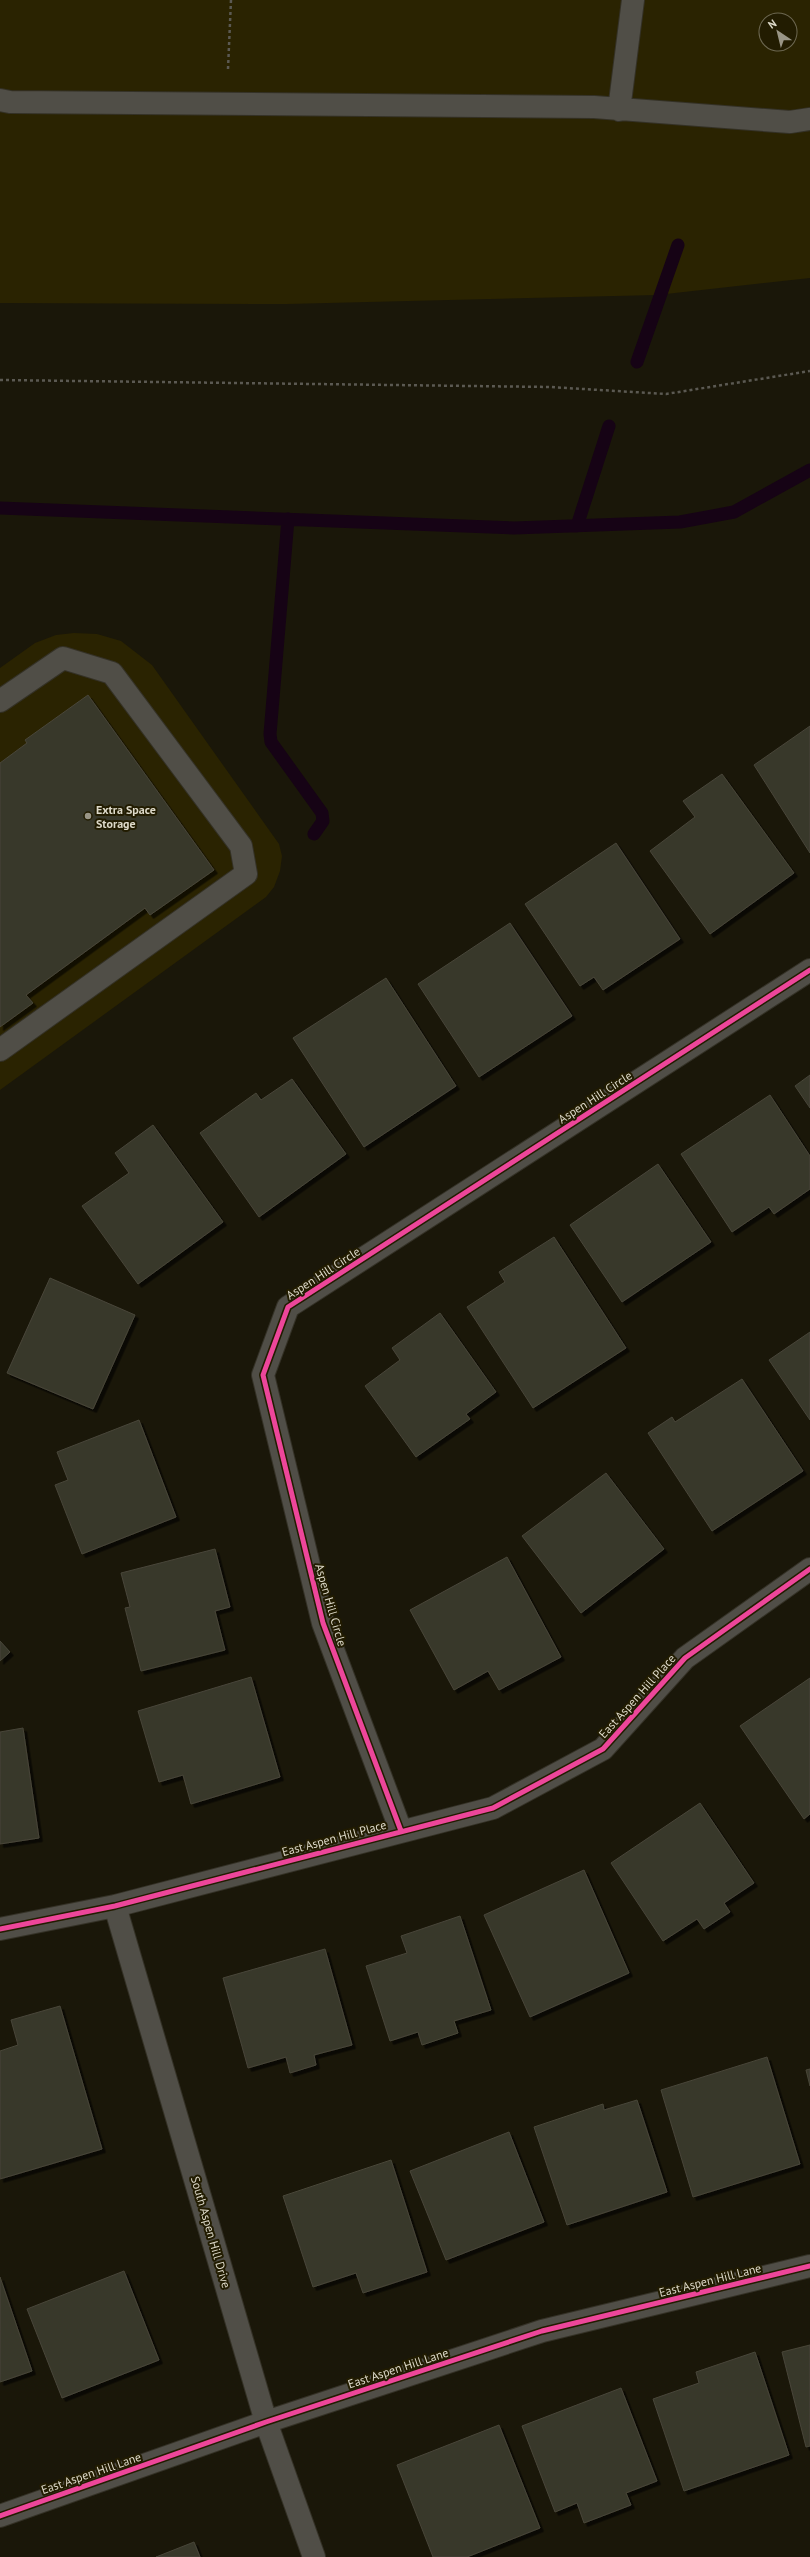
<svg xmlns="http://www.w3.org/2000/svg" width="810" height="2557" viewBox="0 0 810 2557" font-family="'PT Sans',sans-serif">
	<style>
		.built { fill: #2a2301; fill-rule: evenodd }
		.lines { fill: none; stroke-linecap: round; stroke-linejoin: round }
		.stream { stroke: #160315; stroke-width: 13 }
		.building { fill: #39372b; stroke: #484639; filter: url(#shadow) }
		.lane-casing { stroke: #343126; stroke-width: 24 }
		.street-casing { stroke: #343126; stroke-width: 24 }
		.path { stroke: #5b5952; stroke-width: 2.5; stroke-dasharray: 3 3; stroke-linecap: butt }
		.lane { stroke: #504e47; stroke-width: 22 }
		.street { stroke: #504e47; stroke-width: 22 }
		.cycleway-casing { stroke: #221c01; stroke-width: 8 }
		.cycleway { stroke: #ed469a; stroke-width: 5 }
		.poi-dot { fill: #999586; stroke: #221c01; stroke-width: 1.5 }
		.labels { text-anchor: middle; dominant-baseline: central; stroke-width: 4; stroke-linejoin: round; paint-order: stroke }
		.poi-label { font-size: 12px; font-weight: bold; fill: #ddd9c9; stroke: #221c01; text-anchor: start }
		.street-label { font-size: 12px; fill: #ddd9c9; stroke: #221c01 }
	</style>
	<defs>
		<filter id="shadow"><feDropShadow dx="3.5" dy="3.5" stdDeviation="0" flood-color="#0009"/></filter>
	</defs>
	<rect width="100%" height="100%" fill="#1a1709"/>
	<!-- built -->
	<path class="built" d="M0 0H810V278L657 295 287 304 0 303ZM766 20H790V44H766Z
		M74 633 97 634 121 641 152 665 279 844 282 856 280 871 274 887 266 897 0 1090V668L35 643 56 635Z"/>
	<g class="lines">
		<!-- stream -->
		<path class="stream" d="M637 362 678 245
			M0 508 514 528 680 522 734 512 810 470
			M288 519 270 734 271 742 322 813 323 821 314 834
			M577 526 609 426"/>
	</g>
	<!-- building -->
	<path class="building" d="M88 695 214 870 150 915 145 908 26 995 33 1003 0 1027V763L27 743 25 740Z
		M810 726V853L754 765Z
		M722 774 794 873 710 934 650 851 695 817 683 801Z
		M616 843 680 939 603 990 594 977 580 986 525 904Z
		M510 923 572 1016 479 1077 418 984Z
		M386 978 456 1086 364 1147 293 1038Z
		M810 1075V1108L795 1086Z
		M292 1079 346 1154 259 1217 200 1133 256 1093 261 1100Z
		M770 1095 810 1156V1189L774 1214 769 1207 732 1232 681 1154Z
		M153 1125 223 1222 138 1284 82 1206 129 1173 115 1153Z
		M658 1164 711 1242 622 1302 570 1225Z
		M554 1237 626 1348 533 1408 467 1307 505 1282 499 1272Z
		M50 1278 135 1315 93 1409 7 1373Z
		M440 1313 496 1392 466 1414 470 1419 416 1457 365 1386 400 1360 392 1348Z
		M810 1332V1420L769 1360Z
		M742 1379 803 1471 712 1531 648 1433 672 1417 675 1422Z
		M139 1420 176 1517 82 1554 55 1485 68 1480 57 1452Z
		M606 1473 664 1549 581 1613 522 1536Z
		M215 1549 230 1607 215 1611 225 1650 141 1671 125 1608 130 1607 121 1573Z
		M507 1557 561 1657 499 1690 488 1671 454 1690 410 1610Z
		M0 1641 10 1652 0 1661Z
		M251 1677 280 1777 191 1804 183 1775 159 1782 138 1711Z
		M810 1678V1814L804 1819 740 1726Z
		M23 1728 39 1838 0 1844V1732Z
		M700 1803 754 1883 724 1903 730 1912 704 1929 697 1919 663 1941 611 1863Z
		M584 1870 629 1973 530 2017 484 1915Z
		M460 1916 491 2010 454 2021 458 2033 422 2045 418 2032 390 2041 366 1966 407 1953 401 1936Z
		M325 1949 352 2045 314 2055 316 2065 290 2073 286 2057 248 2068 223 1978Z
		M60 2006 102 2149 0 2179V2051L18 2045 11 2020Z
		M767 2057 800 2164 693 2197 661 2090Z
		M810 2069V2086L806 2070Z
		M637 2100 667 2192 567 2225 534 2127 603 2104 604 2110Z
		M509 2132 544 2222 446 2260 410 2171Z
		M391 2160 427 2272 363 2293 356 2273 313 2287 283 2196Z
		M124 2271 159 2360 62 2398 27 2309Z
		M0 2277 32 2371 0 2382Z
		M810 2345V2446L806 2447 782 2352Z
		M755 2352 789 2455 684 2491 653 2399 699 2383 696 2372Z
		M621 2388 657 2481 626 2493 631 2505 584 2523 577 2503 555 2512 522 2426Z
		M499 2425 540 2528 467 2557H433L397 2465Z
		M194 2542 200 2557H156Z"/>
	<g class="lines">
		<defs>
			<path id="lane" d="M0 100 10 102 594 107 790 122 810 119
				M619 110 633 0
				M0 701 63 658 112 673 241 846 246 874 0 1050"/>
			<path id="street" d="M401 1831 323 1623 263 1375 288 1307 810 970
				M115 1906 266 2422 314 2557
				M0 1929 115 1906 493 1808 603 1749 685 1658 810 1569
				M0 2516 266 2422 542 2331 810 2266"/>
		</defs>
		<!-- lane casing -->
		<use href="#lane" class="lane-casing"/>
		<!-- street casing -->
		<use href="#street" class="street-casing"/>
		<!-- path -->
		<path class="path" d="M228 69 231 0
			M0 380 550 387 666 394 810 371"/>
		<!-- lane -->
		<use href="#lane" class="lane"/>
		<!-- street -->
		<use href="#street" class="street"/>
		<defs>
			<path id="cycleway" d="M401 1831 323 1623 263 1375 288 1307 810 970
				M0 1929 115 1906 493 1808 603 1749 685 1658 810 1569
				M0 2516 266 2422 542 2331 810 2266"/>
		</defs>
		<!-- cycleway casing -->
		<use href="#cycleway" class="cycleway-casing"/>
		<!-- cycleway -->
		<use href="#cycleway" class="cycleway"/>
	</g>
	<!-- markers -->
	<circle class="poi-dot" cx="88" cy="816" r="4"/>
	<g class="labels">
		<!-- poi labels -->
		<g class="poi-label">
			<text x="96" y="809">Extra Space<tspan x="96" dy="14">Storage</tspan></text>
		</g>
		<!-- street labels -->
		<g class="street-label">
			<text transform="translate(595 1097) rotate(-33)">Aspen Hill Circle</text>
			<text transform="translate(323 1273) rotate(-33)">Aspen Hill Circle</text>
			<text transform="translate(331 1605) rotate(74)">Aspen Hill Circle</text>
			<text transform="translate(637 1696) rotate(-48)">East Aspen Hill Place</text>
			<text transform="translate(334 1838) rotate(-15)">East Aspen Hill Place</text>
			<text transform="translate(211 2232) rotate(74)">South Aspen Hill Drive</text>
			<text transform="translate(710 2280) rotate(-14)">East Aspen Hill Lane</text>
			<text transform="translate(398 2368) rotate(-18)">East Aspen Hill Lane</text>
			<text transform="translate(91 2473) rotate(-19)">East Aspen Hill Lane</text>
		</g>
	</g>
	<!-- north arrow -->
	<g transform="translate(778 32) rotate(325)"><circle r="19" fill="#221c01" stroke="#6d6851"/>
	<path d="M0-3L7 15L0 10L-7 15Z" fill="#999586"/>
	<text y="-6" font-size="11" font-weight="bold" text-anchor="middle" fill="#ddd9c9">N</text>
	</g>
</svg>
